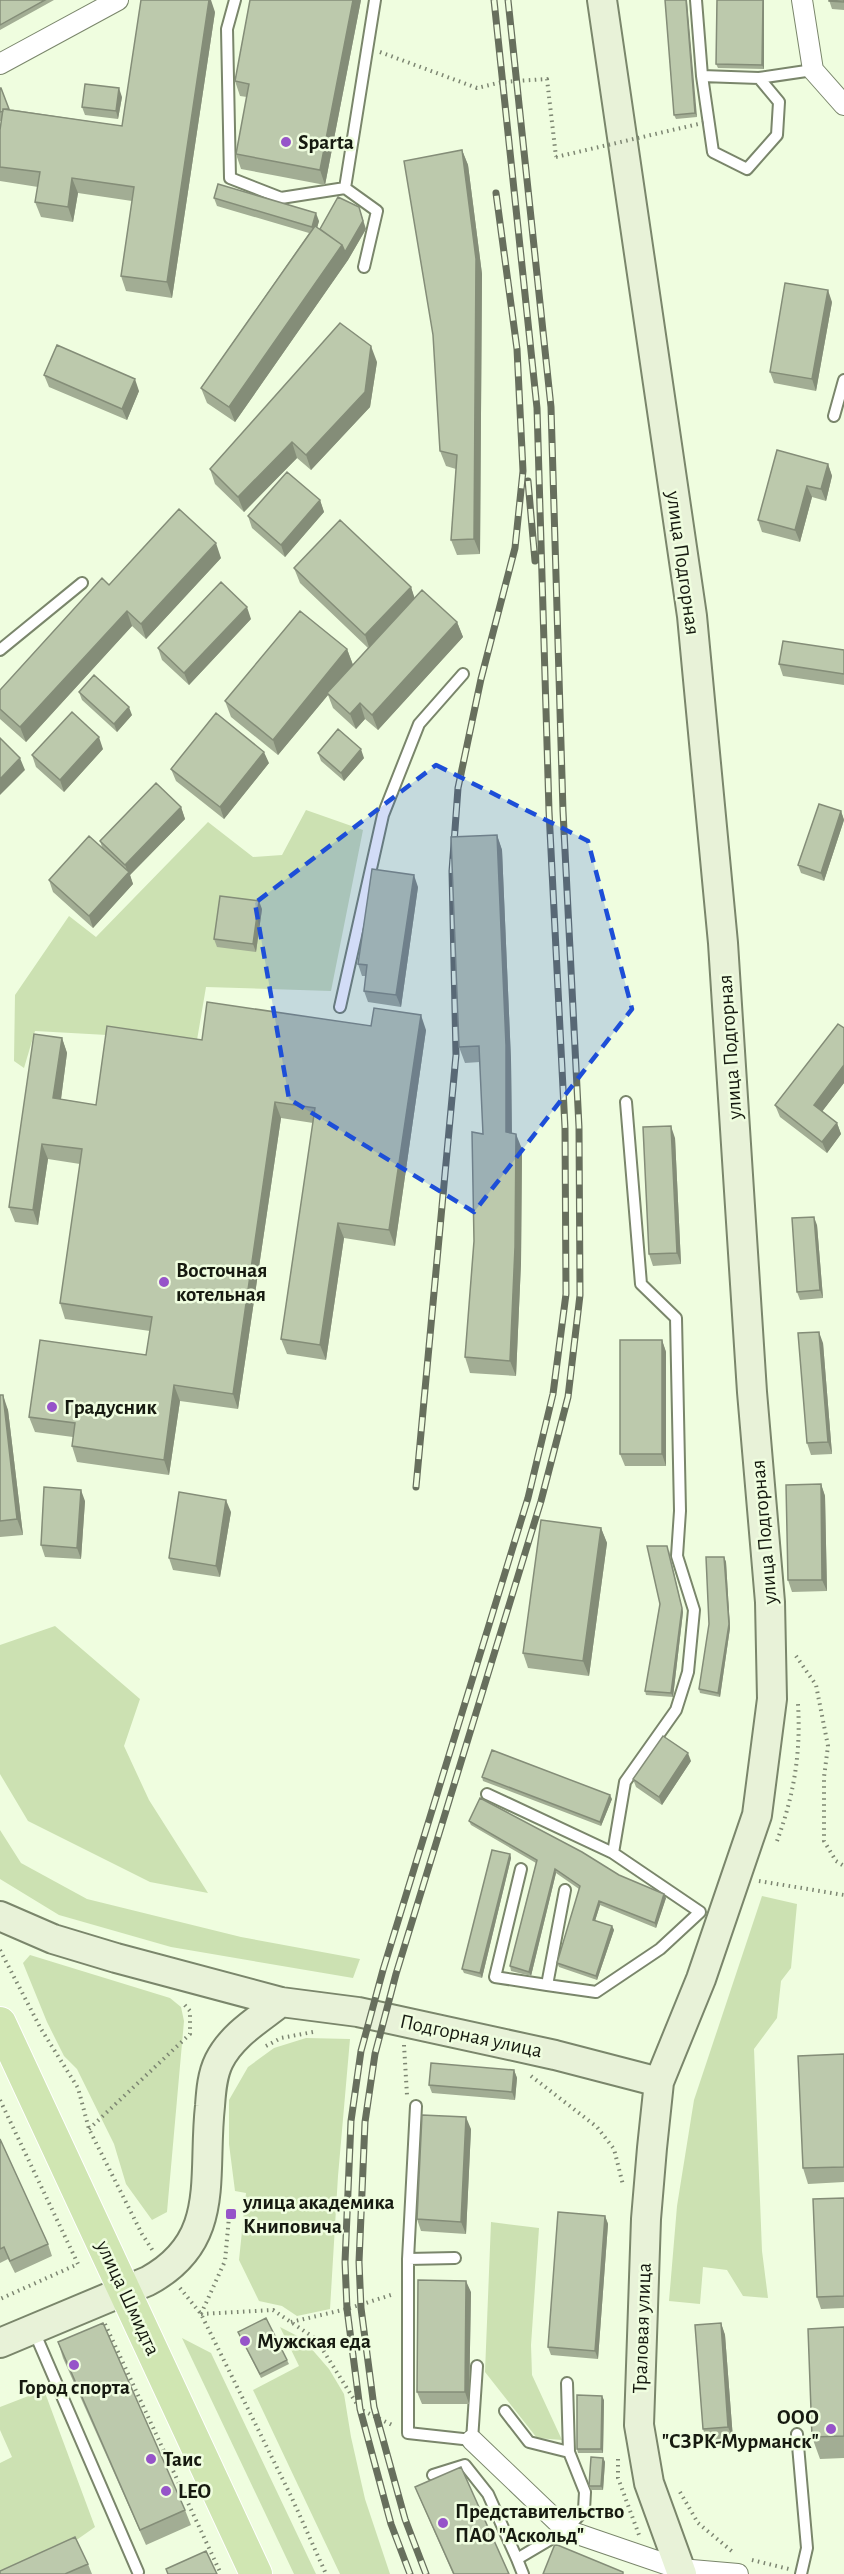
<svg xmlns="http://www.w3.org/2000/svg" width="844" height="2574" viewBox="0 0 844 2574" font-family="'Alegreya Sans',sans-serif">
	<style>
		.green { fill: #cce1b2 }
		.lines { fill: none; stroke-linecap: round; stroke-linejoin: round }
		.lane-casing { stroke: #7a866b; stroke-width: 14 }
		.street-casing { stroke: #7a866b; stroke-width: 22 }
		.secondary-casing { stroke: #7a866b; stroke-width: 32 }
		.primary-casing { stroke: #fff; stroke-width: 34 }
		.path { stroke: #7d8672; stroke-width: 4; stroke-dasharray: 1.5 4.5; stroke-linecap: butt }
		.lane { stroke: #fff; stroke-width: 10 }
		.street { stroke: #fff; stroke-width: 20 }
		.secondary { stroke: #e8f2d8; stroke-width: 28 }
		.primary { stroke: #d0e6b2; stroke-width: 32 }
		.rail-casing { stroke: #676f5d; stroke-width: 7 }
		.rail { stroke: #effddf; stroke-width: 4.5; stroke-dasharray: 14; stroke-linecap: butt }
		.path-bridge { stroke: #7d8672; stroke-width: 4; stroke-dasharray: 1.5 4.5; stroke-linecap: butt }
		.wall { fill: #a2ad94 }
		.shaded-wall { fill: #848d78 }
		.building { fill: #bcc9ac; stroke: #848d78; stroke-width: 1.5 }
		.marked { fill: #1d4ed8; fill-opacity: 0.2; stroke: #1d4ed8; stroke-width: 4.5; stroke-dasharray: 12 8; stroke-linejoin: round }
		.poi-dot { fill: #9654c9; stroke: #effddf; stroke-width: 2 }
		.labels { text-anchor: middle; dominant-baseline: central; stroke-width: 5; stroke-linejoin: round; paint-order: stroke }
		.poi-label { font-size: 21px; font-weight: bold; fill: #161a10; stroke: #effddf; text-anchor: start }
		.street-label { font-size: 21px; fill: #161a10; stroke: #effddf }
	</style>
	<rect width="100%" height="100%" fill="#effddf"/>
	<!-- green -->
	<path class="green" d="M306 810 363 830 331 991 206 987 197 1040 35 1031 24 1068 14 1061 15 995 69 916 96 937 208 822 253 857 282 855Z
		M55 1626 140 1699 124 1746 149 1800 208 1893 150 1882 28 1821 0 1774V1645Z
		M0 1830 21 1863 87 1899 241 1937 360 1959 353 1978 171 1947 59 1915 0 1879Z
		M762 1896 797 1904 791 1968 781 1981 777 2018 754 2049 762 2251 768 2298 743 2296 727 2270 703 2267 700 2304 669 2301 677 2206 694 2100Z
		M30 1955 170 1998 181 2007 184 2021 167 2212 152 2220 126 2184 114 2144 77 2069 64 2056 47 2022 23 1963Z
		M306 2038 350 2039 338 2176 330 2309 297 2316 282 2306 259 2301 239 2260 246 2193 235 2191 229 2144V2100L248 2067 274 2048Z
		M491 2222 539 2228 531 2345 532 2375 562 2440 537 2438 485 2372Z
		M280 2327 303 2339 329 2369 344 2394 351 2437 365 2499 390 2574H340L253 2390 299 2366Z
		M182 2338 211 2353 316 2574H294Z
		M44 2390 95 2527 68 2546 0 2574V2463L12 2457 0 2430V2407Z"/>
	<g class="lines">
		<defs>
			<path id="lane" d="M235 0 227 29 230 178 281 198 345 188
				M696 0 702 76 759 78 813 70
				M702 76 713 152 747 169 777 135 779 102 759 78
				M364 267 377 211 345 188 375 0
				M834 416 844 380
				M0 650 82 583
				M340 1007 383 815 419 724 463 674
				M487 1794 613 1853
				M521 1869 495 1977 547 1985
				M565 1890 547 1985 596 1992 660 1949 700 1912 613 1853 625 1782 676 1710 688 1672 694 1610 677 1556 680 1511 676 1318 641 1284 626 1102
				M416 2106 408 2259V2433L472 2440 477 2366
				M408 2259 455 2258
				M33 2329 138 2572
				M505 2411 529 2442 569 2452
				M797 2434 807 2548 801 2574
				M433 2475 465 2465 488 2494 517 2559
				M523 2574 517 2559 566 2530 584 2510 585 2492 569 2452 567 2383"/>
			<path id="street" d="M802 0 813 70 844 105
				M0 64 118 0
				M472 2440 566 2530 680 2569 738 2574"/>
			<path id="secondary" d="M602 0 692 616 723 943 752 1392 770 1602 772 1699 757 1815 701 1979 659 2082 652 2148 646 2219 639 2425 649 2483 682 2574
				M0 1916 53 1939 116 1958 281 2002 358 2012 555 2055 659 2082
				M0 2343 148 2281C222 2241 202 2177 210 2106 211 2092 212 2075 219 2061 232 2035 258 2020 281 2002"/>
			<path id="primary" d="M0 2023 256 2574"/>
		</defs>
		<!-- lane casing -->
		<use href="#lane" class="lane-casing"/>
		<!-- street casing -->
		<use href="#street" class="street-casing"/>
		<!-- secondary casing -->
		<use href="#secondary" class="secondary-casing"/>
		<!-- primary casing -->
		<use href="#primary" class="primary-casing"/>
		<!-- path -->
		<path class="path" d="M380 52 477 88 502 82 547 79 556 157
			M796 1656 816 1685 828 1746 824 1777V1841L836 1861 844 1866
			M777 1841C794 1795 801 1753 798 1704
			M759 1881 844 1895
			M0 1950 41 2029 78 2088 89 2129 142 2234 153 2251
			M404 2045 407 2095
			M266 2046 281 2038 313 2032
			M531 2076 597 2127 614 2149 623 2185
			M0 2100 78 2264 0 2299
			M89 2129 190 2034V2011L182 2002
			M180 2288 201 2314 291 2496 326 2574
			M201 2314 225 2261 230 2206
			M201 2314 273 2310 316 2339 360 2409 394 2426
			M291 2322 347 2309 394 2294
			M105 2324 221 2574
			M618 2459V2478L639 2535
			M680 2492 698 2523 734 2553
			M752 2560 789 2569"/>
		<!-- lane -->
		<use href="#lane" class="lane"/>
		<!-- street -->
		<use href="#street" class="street"/>
		<!-- secondary -->
		<use href="#secondary" class="secondary"/>
		<!-- primary -->
		<use href="#primary" class="primary"/>
		<defs>
			<path id="rail" d="M528 481 535 561
				M416 1487 456 1055 452 871 458 788 481 679 515 548 523 471 517 349 496 193
				M410 2574 391 2524 360 2409 347 2309 345 2262 351 2121 361 2051 383 1970 528 1498 553 1394 566 1294 565 1128 549 811 537 408 494 0
				M426 2574 405 2519 374 2407 361 2308 359 2262 365 2122 375 2054 396 1974 541 1501 568 1397 580 1295 579 1127 563 811 551 407 508 0"/>
		</defs>
		<!-- rail casing -->
		<use href="#rail" class="rail-casing"/>
		<!-- rail -->
		<use href="#rail" class="rail"/>
		<!-- path-bridge -->
		<path class="path-bridge" d="M556 157 707 122"/>
	</g>
	<!-- wall -->
	<path class="wall" d="M0 0H54L0 30Z
		M361 0 325 185 241 169 236 154 247 97 240 96 235 81Z
		M665 0 697 117 676 119 674 115Z
		M717 0H764V69L718 68 716 64Z
		M829 0H844V10L832 9Z
		M215 12 172 298 126 291 121 276 132 201 78 193 73 222 41 217 35 202 38 187 0 181V130L1 121H0V88L9 109 122 126Z
		M122 97 118 119 85 115 82 107Z
		M462 150 468 165 482 274 480 554 457 555 451 540 456 469 446 466 440 451Z
		M214 198 319 221 317 228 320 229H366L348 260 235 422 207 403 201 388 309 233 217 206Z
		M832 302 816 391 774 383 770 372Z
		M377 362 370 407 311 470 297 458 244 512 215 484 210 469Z
		M44 375 139 391 127 420 49 387Z
		M828 464 832 476 826 501 812 497 800 542 762 532 758 520Z
		M320 500 324 512 285 557 252 528 248 516Z
		M221 558 146 639 132 626 26 742 0 719V690L109 585Z
		M294 568 411 587 414 598 457 622 463 637 378 730 365 719 356 729 333 708 328 695 278 755 231 717 225 701 347 649 353 665 368 648 300 583Z
		M251 619 189 685 162 660 158 648Z
		M844 650V685L783 676 779 664Z
		M79 692 132 715 117 732 82 700Z
		M103 749 64 792 36 767 32 755Z
		M318 753 364 758 344 781 321 761Z
		M269 763 224 819 176 781 171 769Z
		M181 807 185 819 130 875 133 884 93 928 53 892 49 880 102 847 100 841Z
		M841 811 844 820 824 881 801 873 798 865Z
		M497 835 502 850 511 1060 512 1133 522 1149 521 1263 516 1376 470 1373 465 1357 483 1134 480 1062 465 1063 459 1047Z
		M418 887 401 1007 368 1002 364 991 366 976H362L358 964Z
		M262 909 256 952 217 947 214 939Z
		M371 1026 426 1030 395 1246 344 1238 326 1360 287 1354 281 1339 313 1123 281 1118 238 1409 180 1401 169 1475 77 1462 72 1446 73 1437 35 1432 29 1417 146 1355 150 1331 65 1319 60 1303 80 1164 48 1159 38 1225 15 1222 9 1207 62 1038 67 1053 61 1099 96 1105 202 1040Z
		M844 1028V1083L822 1111 837 1123 841 1134 827 1153 780 1117 775 1105Z
		M675 1138 681 1264 653 1266 649 1254Z
		M817 1225 823 1298 800 1300 797 1292Z
		M662 1340 666 1352V1466H625L620 1454Z
		M823 1343 832 1454 811 1455 807 1443Z
		M0 1395 8 1410 23 1535 0 1537Z
		M821 1484 825 1496 827 1591 792 1592 788 1580Z
		M85 1501 81 1559 45 1557 41 1545Z
		M231 1512 220 1577 173 1570 169 1558Z
		M601 1528 607 1543 589 1676 528 1668 523 1653Z
		M669 1550 683 1612 673 1697 646 1695 645 1691Z
		M724 1557 726 1562 730 1628 720 1697 700 1693 699 1689Z
		M691 1761 662 1805 636 1787 633 1779Z
		M482 1777 612 1799 601 1826 483 1781Z
		M469 1821 619 1875 666 1898 656 1928 600 1905 595 1921 612 1926 614 1930 597 1980 559 1967 557 1963 579 1889 556 1873 531 1976 511 1971 510 1966 536 1863 471 1825Z
		M510 1854 511 1858 482 1978 464 1973 462 1969Z
		M844 2054V2182L808 2184 803 2168Z
		M514 2070 517 2078 515 2100 432 2093 429 2085Z
		M471 2129 466 2234 421 2231 417 2219Z
		M0 2139 48 2244 52 2256 15 2273 8 2259 0 2263Z
		M844 2198V2308L821 2309 817 2297Z
		M605 2216 608 2224 598 2359 551 2355 548 2347Z
		M471 2292 469 2404H422L417 2392Z
		M721 2323 725 2335 733 2439 707 2441 703 2429Z
		M844 2327V2458L820 2459 812 2437Z
		M238 2332 287 2360 289 2364 261 2378Z
		M58 2342 185 2510 191 2525 146 2545 63 2358Z
		M604 2400 603 2453H578L577 2449Z
		M603 2458 605 2462 603 2490H591L589 2486Z
		M415 2487 509 2574H453L420 2499Z
		M88 2564 92 2574H0Z"/>
	<!-- shaded-wall -->
	<path class="shaded-wall" d="M209 0H211L215 12 172 298 167 282Z
		M353 0H361L325 185 320 170Z
		M686 0H687L697 117 695 113Z
		M763 0H764V69L762 65Z
		M119 88 122 97 118 119 116 111Z
		M462 150 468 165 482 274 480 554 474 539Z
		M72 178 78 193 73 222 68 207Z
		M359 207 366 229 348 260 235 422 229 407Z
		M316 213 319 221 315 235 312 227Z
		M828 290 832 302 816 391 812 379Z
		M371 346 377 362 370 407 311 470 306 455Z
		M135 379 139 391 127 420 122 409Z
		M292 442 297 458 244 512 238 497Z
		M828 464 832 476 826 501 821 489Z
		M807 486 812 497 800 542 795 530Z
		M320 500 324 512 285 557 281 545Z
		M216 543 221 558 146 639 141 624Z
		M411 587 416 602 370 650 365 635Z
		M247 607 251 619 189 685 184 673Z
		M127 611 132 626 26 742 20 727Z
		M457 622 463 637 378 730 372 715Z
		M347 649 353 665 327 693 328 695 278 755 273 740Z
		M360 703 365 719 356 729 350 714Z
		M129 707 132 715 117 732 114 724Z
		M99 737 103 749 64 792 60 780Z
		M361 749 364 758 344 781 341 773Z
		M264 752 269 763 224 819 220 807Z
		M20 758 25 770 0 795V779Z
		M181 807 185 819 130 875 133 884 93 928 89 916 128 873 125 865Z
		M841 811 844 820 824 881 821 873Z
		M497 835 502 850 511 1060 512 1148 506 1132Z
		M414 875 418 887 401 1007 396 995Z
		M259 901 262 909 256 952 253 944Z
		M421 1015 426 1030 395 1246 389 1230Z
		M62 1038 67 1053 59 1114 53 1098Z
		M844 1065V1083L818 1117 814 1105Z
		M275 1102 281 1118 238 1409 233 1394Z
		M837 1123 841 1134 827 1153 822 1142Z
		M671 1126 675 1138 681 1264 677 1253Z
		M516 1134 522 1149 521 1263 516 1376 510 1361Z
		M42 1144 48 1159 38 1225 33 1210Z
		M814 1217 817 1225 823 1298 820 1290Z
		M338 1223 344 1238 326 1360 320 1345Z
		M819 1332 823 1343 832 1454 828 1442Z
		M662 1340 666 1352V1466L662 1454Z
		M174 1385 180 1401 169 1475 164 1460Z
		M3 1395 8 1410 23 1535 17 1519Z
		M821 1484 825 1496 827 1591 822 1580Z
		M81 1490 85 1501 81 1559 77 1548Z
		M226 1500 231 1512 220 1577 216 1566Z
		M601 1528 607 1543 589 1676 583 1661Z
		M667 1546 683 1612 673 1697 671 1693Z
		M724 1557 726 1562 730 1628 720 1697 718 1693Z
		M688 1753 691 1761 662 1805 659 1797Z
		M610 1795 612 1799 601 1826 600 1822Z
		M510 1854 511 1858 482 1978 480 1973Z
		M555 1869 556 1873 531 1976 529 1972Z
		M664 1894 666 1898 656 1928 655 1923Z
		M599 1901 600 1905 594 1924 593 1920Z
		M612 1926 614 1930 597 1980 596 1976Z
		M514 2070 517 2078 515 2100 512 2092Z
		M466 2117 471 2129 466 2234 461 2222Z
		M605 2216 608 2224 598 2359 595 2351Z
		M466 2281 471 2292 469 2404 465 2392Z
		M721 2323 725 2335 733 2439 728 2427Z
		M602 2396 604 2400 603 2453 601 2449Z
		M603 2458 605 2462 603 2490 601 2486Z"/>
	<!-- building -->
	<path class="building" d="M0 0H45L0 25Z
		M141 0H209L167 282 121 276 134 187 72 178 68 207 35 202 40 172 0 167V130L3 109 122 126Z
		M250 0H353L320 170 236 154 249 84 235 81Z
		M665 0H686L695 113 674 115Z
		M717 0H763L762 65 716 64Z
		M829 0H844V2L829 1Z
		M85 84 119 88 116 111 82 107Z
		M0 88H1L9 109H3V111L0 112Z
		M462 150 476 259 474 539 451 540 457 455 440 451 433 335 404 161Z
		M218 184 316 213 312 227 214 198Z
		M338 197 359 207 363 221 345 252 342 245 320 229Z
		M315 226 342 245 229 407 201 388Z
		M785 283 828 290 812 379 770 372Z
		M340 323 371 346 365 392 306 455 292 442 238 497 210 469Z
		M57 345 135 379 122 409 44 375Z
		M777 450 828 464 821 489 807 486 795 530 758 520Z
		M287 472 320 500 281 545 248 516Z
		M179 509 216 543 141 624 127 611 20 727 0 709V690L102 578 109 585Z
		M340 520 411 587 365 635 294 568Z
		M221 582 247 607 184 673 158 648Z
		M422 590 457 622 372 715 360 703 350 714 327 693Z
		M300 611 347 649 273 740 225 701Z
		M783 641 844 650V674L779 664Z
		M94 675 129 707 114 724 79 692Z
		M72 712 99 737 60 780 32 755Z
		M216 713 264 752 220 807 171 769Z
		M338 729 361 749 341 773 318 753Z
		M0 738 20 758 0 779Z
		M156 783 181 807 125 865 100 841Z
		M819 804 841 811 821 873 798 865Z
		M497 835 506 1045V1132L516 1134 515 1247 510 1361 465 1357 474 1241 472 1132 483 1134 479 1046 459 1047 451 837Z
		M89 836 129 872 89 916 49 880Z
		M372 869 414 875 396 995 364 991 367 965 358 964Z
		M220 896 259 901 253 944 214 939Z
		M207 1002 371 1026 374 1008 421 1015 389 1230 338 1223 320 1345 281 1339 315 1108 275 1102 233 1394 174 1385 164 1460 72 1446 75 1423 29 1417 40 1340 146 1355 152 1317 60 1303 82 1149 42 1144 33 1210 9 1207 34 1034 62 1038 53 1098 96 1105 107 1026 202 1040Z
		M838 1024 844 1028V1065L814 1105 837 1123 822 1142 775 1105Z
		M671 1126 677 1253 649 1254 643 1127Z
		M814 1217 820 1290 797 1292 792 1218Z
		M819 1332 828 1442 807 1443 798 1333Z
		M620 1340H662V1454H620Z
		M0 1395H3L17 1519 0 1521Z
		M821 1484 822 1580H788L786 1485Z
		M44 1487 81 1490 77 1548 41 1545Z
		M179 1492 226 1500 216 1566 169 1558Z
		M541 1520 601 1528 583 1661 523 1653Z
		M647 1546H667L682 1608 671 1693 645 1691 660 1604Z
		M706 1557H724L729 1624 718 1693 699 1689 709 1624Z
		M663 1736 688 1753 659 1797 633 1779Z
		M492 1750 610 1795 600 1822 482 1777Z
		M480 1798 582 1852 619 1875 664 1894 655 1923 599 1901 593 1920 612 1926 596 1976 557 1963 580 1886 555 1869 529 1972 510 1966 537 1860 469 1821Z
		M492 1850 510 1854 480 1973 462 1969Z
		M844 2054V2167L803 2168 798 2056Z
		M431 2063 514 2070 512 2092 429 2085Z
		M422 2115 466 2117 461 2222 417 2219Z
		M0 2139 48 2244 10 2261 4 2247 0 2249Z
		M844 2198V2296L817 2297 813 2199Z
		M558 2212 605 2216 595 2351 548 2347Z
		M418 2280 466 2281 465 2392H417Z
		M266 2318 287 2360 260 2374 238 2332Z
		M103 2323 185 2510 140 2530 58 2342Z
		M721 2323 728 2427 703 2429 695 2325Z
		M844 2327V2436L812 2437 808 2329Z
		M577 2395 602 2396 601 2449H577Z
		M591 2457 603 2458 601 2486H589Z
		M461 2467 509 2574H454L415 2487Z
		M75 2537 88 2564 65 2574H0V2571Z
		M555 2544 623 2572V2574H543Z
		M206 2551 217 2574H168L166 2569Z"/>
	<!-- marked area -->
	<path class="marked" d="M436 765 588 841 632 1009 474 1212 289 1099 255 903Z"/>
	<!-- markers -->
	<g class="poi-dot">
		<circle cx="286" cy="142" r="6"/>
		<circle cx="164" cy="1282" r="6"/>
		<circle cx="52" cy="1407" r="6"/>
		<rect x="225" y="2208" width="12" height="12" rx="3"/>
		<circle cx="245" cy="2341" r="6"/>
		<circle cx="74" cy="2365" r="6"/>
		<circle cx="831" cy="2429" r="6"/>
		<circle cx="151" cy="2459" r="6"/>
		<circle cx="166" cy="2491" r="6"/>
		<circle cx="443" cy="2523" r="6"/>
	</g>
	<g class="labels">
		<!-- poi labels -->
		<g class="poi-label">
			<text x="298" y="142">Sparta</text>
			<text x="176" y="1270">Восточная<tspan x="176" dy="24">котельная</tspan></text>
			<text x="64" y="1407">Градусник</text>
			<text x="243" y="2202">улица академика<tspan x="243" dy="24">Книповича</tspan></text>
			<text x="257" y="2341">Мужская еда</text>
			<text x="74" y="2387" text-anchor="middle">Город спорта</text>
			<text x="819" y="2417" text-anchor="end">ООО<tspan x="819" dy="24">"СЗРК-Мурманск"</tspan></text>
			<text x="163" y="2459">Таис</text>
			<text x="178" y="2491">LEO</text>
			<text x="455" y="2511">Представительство<tspan x="455" dy="24">ПАО "Аскольд"</tspan></text>
		</g>
		<!-- street labels -->
		<g class="street-label">
			<text transform="translate(683 563) rotate(82)">улица Подгорная</text>
			<text transform="translate(730 1047) rotate(-94)">улица Подгорная</text>
			<text transform="translate(764 1532) rotate(-95)">улица Подгорная</text>
			<text transform="translate(471 2036) rotate(12)">Подгорная улица</text>
			<text transform="translate(128 2298) rotate(65)">улица Шмидта</text>
			<text transform="translate(642 2328) rotate(-88)">Траловая улица</text>
		</g>
	</g>
</svg>
